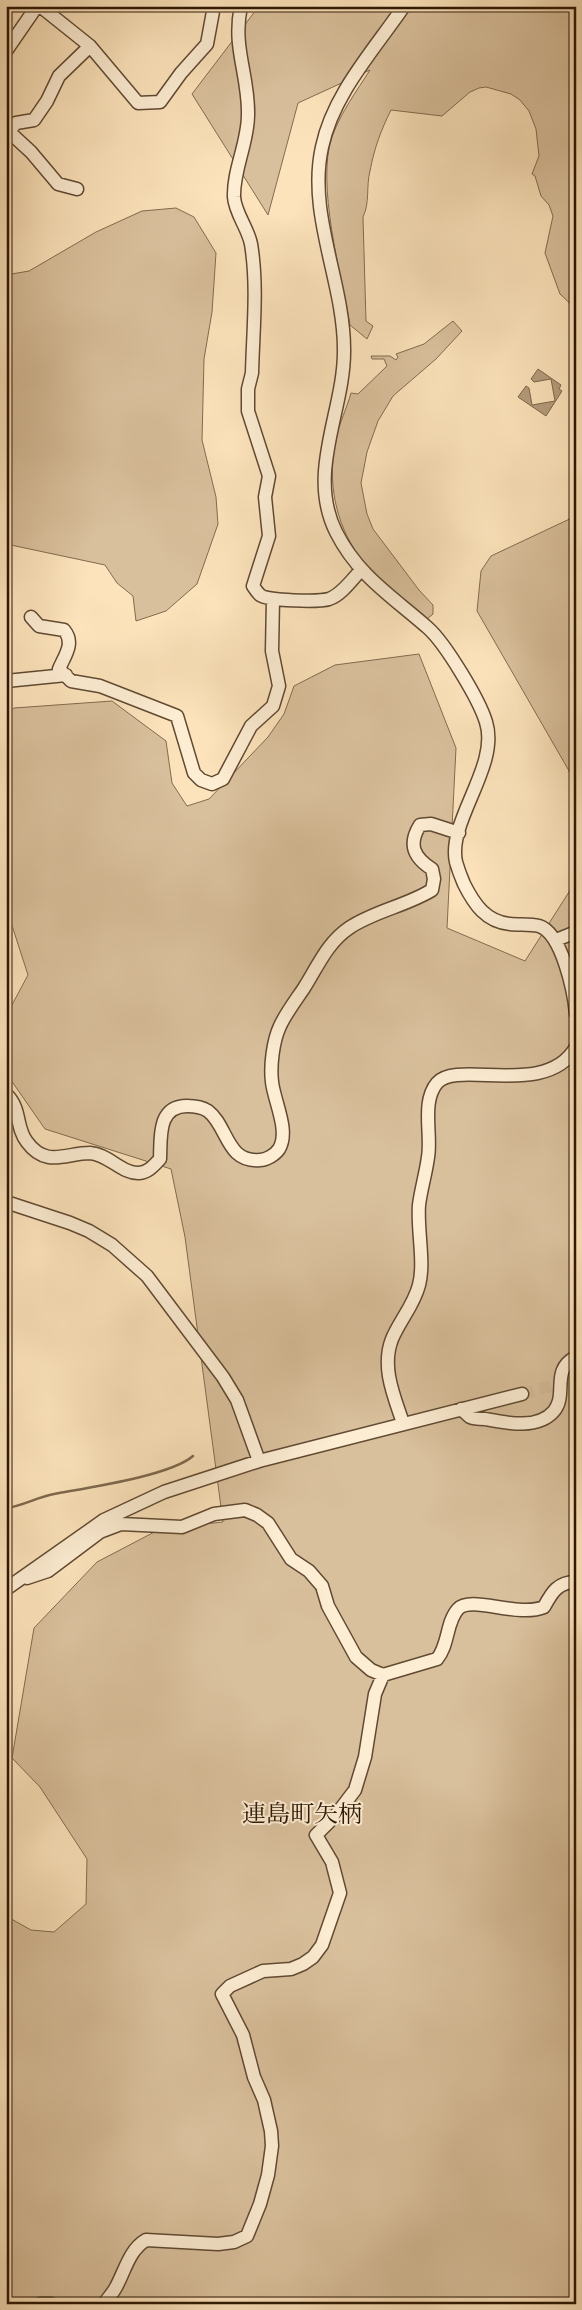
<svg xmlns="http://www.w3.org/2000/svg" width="582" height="2310" viewBox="0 0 582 2310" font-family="'IM FELL Double Pica','Noto Serif JP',serif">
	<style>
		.green { fill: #d9c09c; stroke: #826c50 }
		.water { fill: #b59e7d; stroke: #7e684d }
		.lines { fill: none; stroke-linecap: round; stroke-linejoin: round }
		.stream { stroke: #7e684d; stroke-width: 2.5 }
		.minor-tunnel { stroke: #d2ba96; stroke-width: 12; stroke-dasharray: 12 6; stroke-linecap: butt }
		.minor-casing { stroke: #604a32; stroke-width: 15 }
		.minor { stroke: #fdedd3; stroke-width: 12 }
		.labels { text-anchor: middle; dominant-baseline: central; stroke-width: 4; stroke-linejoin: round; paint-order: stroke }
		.quarter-label { font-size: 24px; fill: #2c1704; stroke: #fdedd3 }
	</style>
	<rect width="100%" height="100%" fill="#fce3bb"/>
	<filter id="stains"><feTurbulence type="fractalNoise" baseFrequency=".004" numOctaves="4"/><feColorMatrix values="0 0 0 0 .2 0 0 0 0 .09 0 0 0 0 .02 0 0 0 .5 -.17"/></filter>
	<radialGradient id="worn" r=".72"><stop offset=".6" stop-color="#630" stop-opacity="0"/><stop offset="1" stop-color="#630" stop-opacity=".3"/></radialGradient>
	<!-- green -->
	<path class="green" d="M259 6H576V309L560 294 545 253 553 216 549 205 541 196 535 176 532 174 539 156 536 129 529 111 520 100 511 94 486 87 479 88 470 92 442 116 391 110C381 130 374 149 370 171 366 186 370 203 363 217L366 321 373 326 367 339 350 325C341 275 316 183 332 137 341 112 356 92 370 70L298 103 268 215 192 94Z
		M176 208 194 217 216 253 212 312 204 359 202 440 216 497 218 524 197 584 166 611 136 621 133 596 117 583 105 565 6 544V275L29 271 96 232 142 211Z
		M453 321 462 331 436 359 393 396 378 421 367 452 361 483 367 514 373 529 419 590 433 605V614L427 619C408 602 374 576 359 556 335 523 327 480 336 440 339 423 347 408 351 393L358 394 387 366 384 359H372L371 356H390L396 360 398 357 396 354 424 344Z
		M576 516V783L477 611 481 571 491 556Z
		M419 654 456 748 447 928 525 961 576 881V2304H6V1916L31 1930 54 1932 86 1904 87 1859 40 1787 12 1758 34 1628 97 1562 162 1528 223 1522 185 1237 171 1169 45 1129 6 1073V1016L28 975 6 907V714L14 708 112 701 166 741 172 783 187 806 209 799 268 737 284 714 294 686 335 665Z"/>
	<!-- water -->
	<path class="water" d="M538 369 561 385 559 389 562 391 546 416 518 397 526 386 529 388 532 405 555 401 551 379 534 382 531 379Z"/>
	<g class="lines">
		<!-- stream -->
		<path class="stream" d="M6 1508C23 1506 37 1497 54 1494 86 1488 170 1476 193 1456"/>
		<!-- minor-tunnel -->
		<path class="minor-tunnel" d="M522 1394 576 1379"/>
		<defs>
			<path id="minor" d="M40 6 90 46 138 103 160 102 181 73 207 44 214 6
				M241 6C232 48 249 75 248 115 248 143 233 170 234 197 235 213 248 228 251 244 258 286 253 331 252 373L248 389V411L269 476 265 497 269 536 253 586C255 589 258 593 260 595 268 601 319 602 329 599 341 595 352 580 360 571
				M404 6C374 50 333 94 322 147 307 214 344 282 344 349 345 410 306 472 336 532 358 576 393 597 428 628 445 643 479 699 486 722 500 766 447 821 456 862 458 869 461 877 464 884 474 904 486 922 510 924 519 925 530 924 539 926 562 933 574 992 576 1014
				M6 51 37 6
				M6 129 31 152 58 184 77 189
				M9 131 16 123 34 120 47 101 59 76 90 46
				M31 617 39 626 64 630C75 643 65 655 59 669L71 681 100 686 177 716 194 773 201 780 212 784 223 779 251 726 273 706 279 686 272 651 273 599
				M6 681 66 675
				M556 940 576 932
				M6 1094C22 1109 15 1127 27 1142 46 1168 66 1153 90 1153 108 1154 122 1174 139 1173 149 1172 154 1165 160 1159 161 1138 157 1106 187 1106 194 1106 202 1107 208 1111 228 1126 226 1163 260 1160 266 1160 275 1155 279 1149 290 1131 274 1101 272 1082 270 1066 273 1041 280 1026 286 1013 296 1000 304 988 318 966 327 943 349 928 374 911 406 906 432 890L434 879 432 869C413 857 408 844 420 825L431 824 459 833
				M6 1202 70 1223 89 1231 112 1245 147 1276 223 1377 237 1400 259 1461
				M461 1409C464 1411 467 1415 470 1417 474 1419 481 1419 485 1419 506 1423 538 1430 554 1411 568 1394 550 1370 576 1357
				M403 1423C394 1396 381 1367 392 1339 400 1320 414 1305 419 1285 425 1263 417 1229 419 1205 421 1189 426 1173 428 1157 432 1135 421 1102 437 1083 457 1059 547 1099 576 1047
				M27 1578 48 1571 100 1532 121 1524 182 1527 214 1514 245 1510 257 1515 268 1523 291 1559 309 1571 322 1586 328 1606 356 1657 371 1670 383 1675
				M6 1589 104 1520 164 1492 259 1461 522 1394
				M40 2304H51
				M104 2304C108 2298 113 2293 116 2287 125 2271 129 2250 146 2240L218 2244 234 2242 247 2236 260 2204 268 2175 272 2146 271 2131 264 2100 254 2077 243 2035 222 1994 230 1986 263 1971 291 1969 303 1964 313 1957 322 1945 340 1893 332 1862 316 1835 336 1815 355 1790 365 1757 375 1694 383 1675 437 1659C449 1645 446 1622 458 1609 471 1595 518 1618 544 1607 552 1592 558 1582 576 1582"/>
		</defs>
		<!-- minor casing -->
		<use href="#minor" class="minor-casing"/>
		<!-- minor -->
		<use href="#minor" class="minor"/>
	</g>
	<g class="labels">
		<!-- quarter labels -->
		<g class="quarter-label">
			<text x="302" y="1814">連島町矢柄</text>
		</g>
	</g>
	<!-- margin -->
	<rect width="582" height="2310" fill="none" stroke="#fce3bb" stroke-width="25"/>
	<rect x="8" y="8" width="567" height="2295" fill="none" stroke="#2c1704" stroke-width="2.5"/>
	<rect x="12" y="12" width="557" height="2285" fill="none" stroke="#2c1704"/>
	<rect width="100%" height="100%" filter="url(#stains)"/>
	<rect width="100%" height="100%" fill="url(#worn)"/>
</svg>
